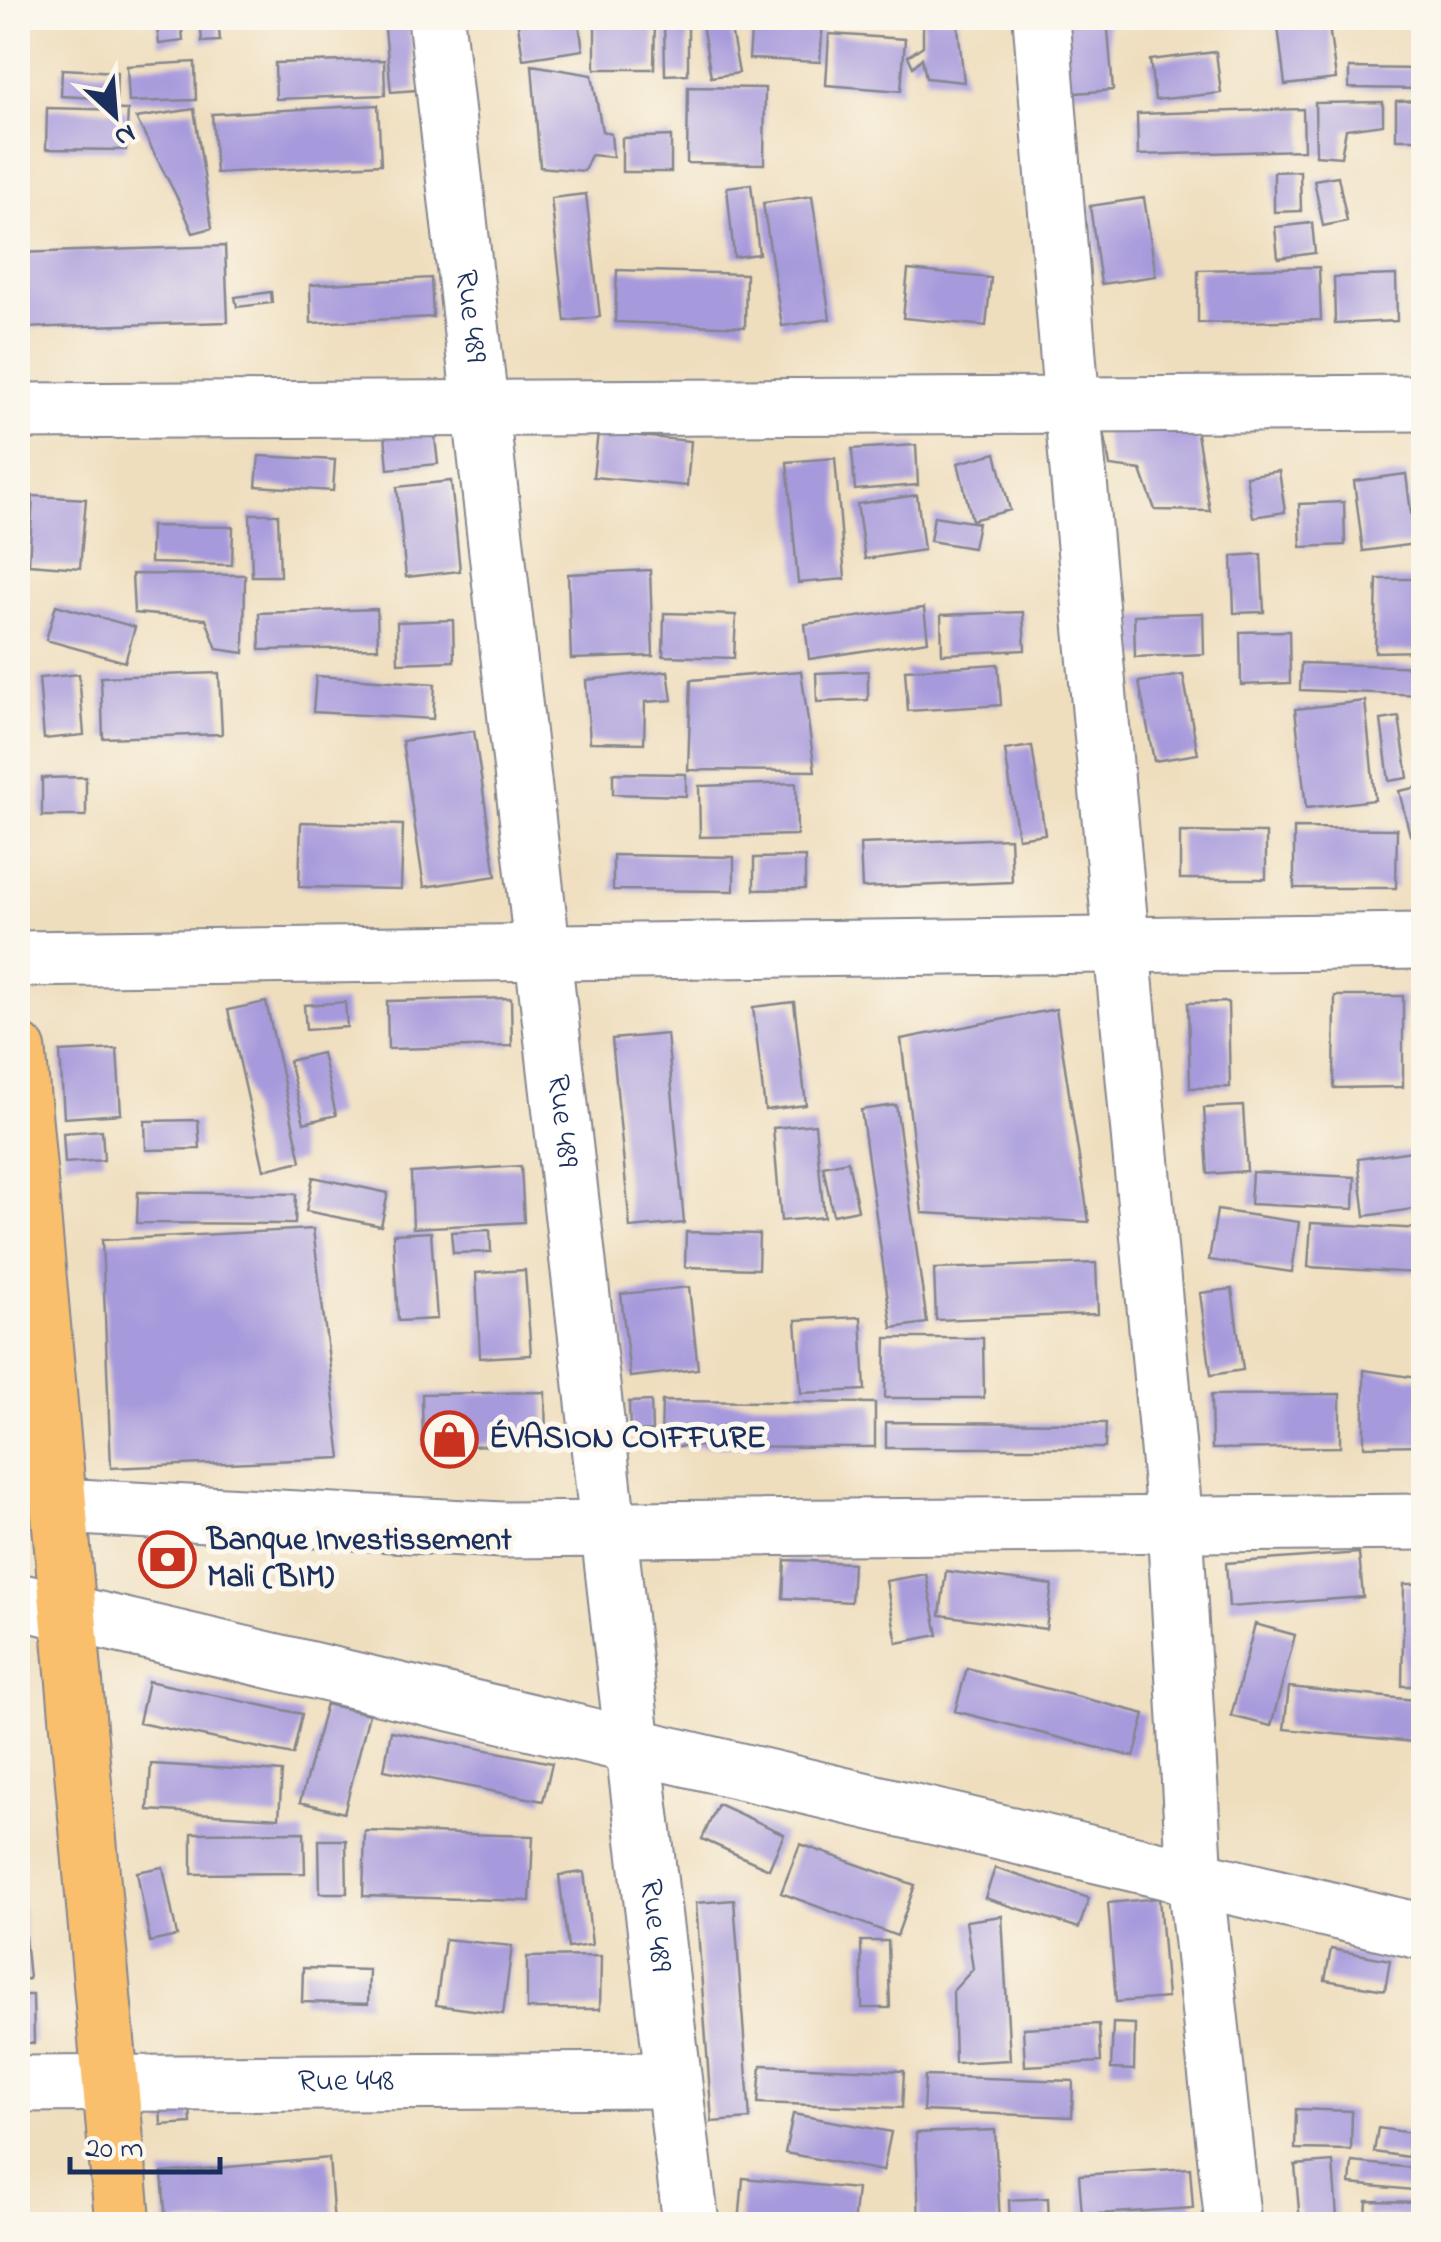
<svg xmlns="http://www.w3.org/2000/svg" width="1441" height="2242" viewBox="0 0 1441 2242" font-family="'Indie Flower',sans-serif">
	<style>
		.building { fill: #a79adc }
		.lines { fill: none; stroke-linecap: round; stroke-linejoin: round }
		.minor-casing { stroke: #85868e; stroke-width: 59 }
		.major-casing { stroke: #85868e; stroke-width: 59 }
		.minor { stroke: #fff; stroke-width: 55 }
		.major { stroke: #f9bf6d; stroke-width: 55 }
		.labels { text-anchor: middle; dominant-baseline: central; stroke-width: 10; stroke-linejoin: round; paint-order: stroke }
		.street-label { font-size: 32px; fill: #1b2f5e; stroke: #fbf7ec }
		.poi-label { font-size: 32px; font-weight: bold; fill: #1b2f5e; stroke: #fbf7ec; text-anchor: start }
	</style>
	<rect width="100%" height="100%" fill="#fbf7ec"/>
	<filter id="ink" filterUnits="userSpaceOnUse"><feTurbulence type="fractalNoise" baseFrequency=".01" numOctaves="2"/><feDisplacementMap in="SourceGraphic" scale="20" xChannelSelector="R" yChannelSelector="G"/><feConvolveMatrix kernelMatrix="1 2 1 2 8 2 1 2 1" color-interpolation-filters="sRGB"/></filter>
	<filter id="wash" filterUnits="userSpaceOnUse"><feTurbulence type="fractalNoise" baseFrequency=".0048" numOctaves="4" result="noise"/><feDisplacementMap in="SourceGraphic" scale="40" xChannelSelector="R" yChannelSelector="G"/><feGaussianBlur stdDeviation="2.25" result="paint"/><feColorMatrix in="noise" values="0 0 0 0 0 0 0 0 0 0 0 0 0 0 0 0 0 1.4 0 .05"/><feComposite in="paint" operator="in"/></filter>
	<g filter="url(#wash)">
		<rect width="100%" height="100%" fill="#efdebe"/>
		<g id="blocks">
			<!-- building -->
			<path class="building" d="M156 18H181L183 41 159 44Z
				M200 18H218L220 41 202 42Z
				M384 18H409L416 90 391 92Z
				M517 18H578L583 50 523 59Z
				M595 18H655L654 69H595Z
				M664 18H688V74L665 75Z
				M701 18H729L739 73 711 77Z
				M752 18H823L820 62 749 59Z
				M923 18H957L964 82 926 78 922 58 913 67 908 56 923 46Z
				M1059 18H1107L1113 90 1064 94Z
				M1277 18H1328L1336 79 1285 85Z
				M829 34 905 39 901 91 826 85Z
				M1216 52 1221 93 1155 100 1150 60Z
				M384 60 385 95 276 99 275 63Z
				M195 62 196 100 129 102 127 66Z
				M532 65 592 75 602 131 611 134 613 157 591 155 584 171 540 167Z
				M1349 68 1424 69V89L1349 88Z
				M62 69 117 72 116 99 61 96Z
				M688 87 765 88 764 164 687 163Z
				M1424 100V139H1396V101Z
				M1383 102V124L1346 129 1341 157 1316 155 1315 103Z
				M378 105 381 164 216 173 212 114Z
				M47 108 128 110 126 150 46 149Z
				M194 109 212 228 193 233 181 205 136 118Z
				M1303 109 1304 150 1138 155 1137 114Z
				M671 136V172H622V138Z
				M1300 171 1301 211 1274 212V172Z
				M1338 176 1347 221 1323 226 1314 180Z
				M751 184 759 254 734 257 727 187Z
				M586 194 600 317 565 321 551 198Z
				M812 196 830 319 782 326 763 203Z
				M1144 198 1156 276 1101 284 1090 206Z
				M1312 223 1315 253 1278 258 1275 227Z
				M225 246 228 322 18 328V253Z
				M1319 267 1321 320 1198 323V270Z
				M617 270 746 274 745 327 615 322Z
				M908 270 991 278 986 326 903 318Z
				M1396 275 1397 321 1335 324 1334 277Z
				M431 278 433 317 311 323 310 285Z
				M271 292 272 303 237 307 235 297Z
				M1193 410 1210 511 1155 510 1141 470 1110 466 1103 425Z
				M434 429 438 464 388 469 385 434Z
				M598 432 691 441 687 486 593 477Z
				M916 445 918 485 855 490 852 449Z
				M996 453 1010 510 972 520 958 463Z
				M259 456 335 460 333 491 256 486Z
				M835 458 845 579 798 583 787 462Z
				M1279 471 1285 512 1253 517 1246 476Z
				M1406 474 1415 544 1363 551 1354 481Z
				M451 481 460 571 406 577 397 487Z
				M917 495 924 550 865 559 857 504Z
				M33 496 86 499 80 568 29 564Z
				M1344 502 1345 545 1301 547 1299 504Z
				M250 514H278L280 576H252Z
				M934 516 978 523 973 548 930 541Z
				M151 526 233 527 232 565 150 563Z
				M1261 554 1264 612 1234 613 1232 556Z
				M650 570 653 656 571 659 568 574Z
				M132 574 245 575 244 653 217 649 206 619 134 613Z
				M1377 579H1424V651L1375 652Z
				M56 605 135 627 125 662 46 640Z
				M924 608 928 641 809 659 805 624Z
				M377 609 378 648 260 650 259 613Z
				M1023 612 1025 650 942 654 941 615Z
				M664 613 736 615 734 658 663 656Z
				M1203 613 1204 654 1135 657 1134 615Z
				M453 620 454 661 398 663 397 622Z
				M1289 631 1290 683 1241 685 1240 632Z
				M1301 663 1424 667V695L1300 690Z
				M998 664 1001 705 908 711 905 670Z
				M668 671 672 700 645 702 644 743 590 742 586 680Z
				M801 671 815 771 688 770 691 680Z
				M868 671V700L817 702 816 673Z
				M219 673 222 734 103 738 101 677Z
				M79 674 84 735 44 739 39 678Z
				M1183 675 1198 754 1154 761 1139 682Z
				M316 676 435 684 433 719 313 712Z
				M1365 701 1375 800 1306 808 1295 709Z
				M1399 717 1408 778 1389 781 1381 720Z
				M474 731 496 876 424 887 402 741Z
				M1032 746 1045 834 1018 838 1005 750Z
				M613 773 686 774V796L613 794Z
				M86 777V816H42V778Z
				M796 783 797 835 700 837 699 786Z
				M1419 787 1424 806V832L1410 835 1399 791Z
				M301 822 403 825 401 889 299 887Z
				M1294 828 1397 829 1396 888H1294Z
				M1180 832 1266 833V879H1180Z
				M1010 838 1012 882 862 888 860 844Z
				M613 855 734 857V891L613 890Z
				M805 857V889L754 890V858Z
				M1335 996H1403V1087L1334 1088Z
				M511 998 512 1046 388 1049 387 1001Z
				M266 1002 301 1161 264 1170 228 1010Z
				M345 1002 347 1027 306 1030 304 1005Z
				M794 1002 806 1105 765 1110 753 1007Z
				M1228 1002 1230 1087 1190 1088 1188 1003Z
				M1056 1009 1089 1222 922 1213 901 1039Z
				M667 1034 684 1223 630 1228 612 1039Z
				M117 1049 121 1114 64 1118 60 1052Z
				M322 1053 336 1115 304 1123 289 1061Z
				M896 1105 927 1323 892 1328 861 1110Z
				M1243 1106 1247 1171 1208 1174 1204 1108Z
				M198 1120 200 1149 146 1150 145 1121Z
				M815 1124 824 1217 781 1221 773 1128Z
				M102 1130 104 1160 65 1163 63 1133Z
				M1412 1151 1420 1208 1365 1216 1358 1159Z
				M848 1161 858 1210 833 1215 823 1166Z
				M521 1166 524 1222 413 1228 411 1173Z
				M1252 1172 1355 1177 1354 1209 1250 1204Z
				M313 1177 388 1193 381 1226 306 1211Z
				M138 1192 296 1194 295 1224 137 1223Z
				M1217 1210 1299 1222 1292 1272 1209 1260Z
				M1311 1223 1421 1229 1418 1273 1308 1267Z
				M313 1229 341 1458 111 1468 102 1240Z
				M490 1230 491 1252 453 1253 451 1232Z
				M431 1232 437 1319 398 1321 393 1234Z
				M686 1232 759 1234 758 1269 685 1267Z
				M1096 1263 1098 1314 936 1320 934 1269Z
				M525 1270 531 1355 480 1358 476 1273Z
				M689 1287 698 1369 630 1377 621 1294Z
				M1232 1289 1243 1370 1211 1375 1200 1293Z
				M861 1317 865 1390 801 1393 796 1320Z
				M886 1338H983L984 1398H885Z
				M1364 1370 1424 1379V1445L1364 1446Z
				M545 1392 546 1444 423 1447 422 1394Z
				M1340 1394V1447L1212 1449 1211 1395Z
				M651 1401 652 1431 630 1432 629 1402Z
				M662 1401 875 1403V1447L661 1446Z
				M886 1422 1106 1423 1105 1448H886Z
				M1359 1553 1363 1597 1229 1607 1226 1563Z
				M785 1560 853 1563 851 1602 783 1598Z
				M946 1571 1052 1585 1046 1629 940 1615Z
				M926 1574 938 1635 897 1643 886 1581Z
				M1404 1584H1424V1686H1402Z
				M1255 1624 1295 1635 1271 1726 1231 1716Z
				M967 1668 1145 1714 1134 1757 955 1711Z
				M148 1681 302 1714 293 1755 139 1723Z
				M1289 1687 1424 1701V1743L1284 1729Z
				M326 1704 369 1714 344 1813 300 1802Z
				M391 1731 552 1763 543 1801 384 1770Z
				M151 1764 282 1772 279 1818 148 1810Z
				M718 1804 784 1834 769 1869 702 1839Z
				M365 1831 533 1836 530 1901 363 1896Z
				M304 1832 305 1873 192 1874V1833Z
				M319 1840H346L347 1893H320Z
				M800 1844 915 1885 897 1936 781 1893Z
				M163 1867 177 1936 150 1942 137 1872Z
				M995 1868 1089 1898 1079 1928 985 1898Z
				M584 1872 592 1945 568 1948 559 1875Z
				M18 1884H20L29 1979 18 1980Z
				M1159 1898 1167 1998 1116 2002 1108 1903Z
				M734 1900 750 2119 712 2122 696 1903Z
				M1002 1916 1010 2060 955 2063 953 1991 973 1969 966 1921Z
				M445 1939 512 1946 503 2014 436 2005Z
				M861 1941H888L890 2008H862Z
				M1331 1949 1390 1960 1385 1990 1325 1980Z
				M601 1956 600 2009H527V1957Z
				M303 1968 369 1970 368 2004 302 2002Z
				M18 1995H33L34 2043H18Z
				M1113 2023 1135 2024 1134 2070 1111 2069Z
				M1099 2024 1101 2062 1025 2066 1023 2028Z
				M761 2065 904 2071 902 2108 758 2103Z
				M925 2076 1073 2081 1072 2117 923 2111Z
				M189 2086 191 2123 161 2125 159 2088Z
				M1296 2109 1352 2111 1351 2150 1295 2149Z
				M793 2114 891 2132 883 2171 785 2153Z
				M18 2125H25L26 2178H18Z
				M1378 2128 1411 2133 1408 2157 1374 2152Z
				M995 2130 1000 2224H919L916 2133Z
				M329 2158 334 2224H166L162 2173Z
				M1333 2162 1337 2218 1300 2222 1295 2165Z
				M1352 2162 1424 2169V2191L1350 2184Z
				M1190 2168 1193 2208 1082 2215 1079 2175Z
				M743 2178 857 2189 853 2224H739Z
				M1048 2198 1049 2224H1010L1009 2200Z
				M1367 2201 1424 2202V2218L1366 2217Z"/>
		</g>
	</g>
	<g filter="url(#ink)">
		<use href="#blocks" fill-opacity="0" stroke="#85868e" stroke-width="2.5"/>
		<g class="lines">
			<defs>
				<g id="minor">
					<path id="s1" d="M436 18 633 1744 691 2224"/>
					<path d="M1041 18 1072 405 1175 1524 1195 1879 1233 2224"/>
					<path d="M18 411 1424 403"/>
					<path d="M18 959 1424 941"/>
					<path d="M59 1506 502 1530 1424 1522"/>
					<path d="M18 1601 1424 1932"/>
					<path id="s2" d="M18 2084 672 2080"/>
				</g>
				<path id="major" d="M18 1051 123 2224"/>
			</defs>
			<!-- minor casing -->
			<use href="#minor" class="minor-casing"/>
			<!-- major casing -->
			<use href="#major" class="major-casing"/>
			<!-- minor -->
			<use href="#minor" class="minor"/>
			<!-- major -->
			<use href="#major" class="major"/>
		</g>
	</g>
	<!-- icons -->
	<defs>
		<symbol id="shop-ring" viewBox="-11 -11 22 22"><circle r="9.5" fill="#fbf7ec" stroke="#c8321e" stroke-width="1.5"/><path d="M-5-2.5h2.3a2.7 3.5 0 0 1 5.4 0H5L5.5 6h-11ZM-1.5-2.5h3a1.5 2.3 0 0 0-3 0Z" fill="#c8321e"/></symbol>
		<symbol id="bank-ring" viewBox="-11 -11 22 22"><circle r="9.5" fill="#fbf7ec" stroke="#c8321e" stroke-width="1.5"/><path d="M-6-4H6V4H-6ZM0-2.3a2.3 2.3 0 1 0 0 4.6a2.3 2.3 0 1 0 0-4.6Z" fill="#c8321e"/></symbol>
	</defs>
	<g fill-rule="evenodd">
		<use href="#shop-ring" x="418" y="1408" width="63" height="63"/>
		<use href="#bank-ring" x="136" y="1528" width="63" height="63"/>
	</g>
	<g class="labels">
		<!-- street labels -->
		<g class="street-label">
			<text stroke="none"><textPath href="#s1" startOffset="300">Rue 489</textPath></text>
			<text stroke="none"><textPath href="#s1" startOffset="1110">Rue 489</textPath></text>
			<text stroke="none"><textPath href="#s1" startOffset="1920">Rue 489</textPath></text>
			<text stroke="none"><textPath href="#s2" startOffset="328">Rue 448</textPath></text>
		</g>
		<!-- poi labels -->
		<g class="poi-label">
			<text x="489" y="1439">ÉVASION COIFFURE</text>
			<text x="207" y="1541">Banque Investissement<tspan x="207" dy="37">Mali (BIM)</tspan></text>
		</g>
	</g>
	<!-- margin -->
	<rect width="1441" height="2242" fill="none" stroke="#fbf7ec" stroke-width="60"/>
	<!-- north arrow -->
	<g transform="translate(115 115) rotate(154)" stroke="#fbf7ec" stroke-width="8" paint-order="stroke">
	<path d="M0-8L18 38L0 25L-18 38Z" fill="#1b2f5e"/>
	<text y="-15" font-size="28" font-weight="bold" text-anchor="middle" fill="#1b2f5e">N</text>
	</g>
	<!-- scale -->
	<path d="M70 2157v15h150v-15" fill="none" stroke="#1b2f5e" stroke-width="5"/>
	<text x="85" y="2157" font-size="30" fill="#1b2f5e" stroke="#fbf7ec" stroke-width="8" paint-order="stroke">20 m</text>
</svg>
